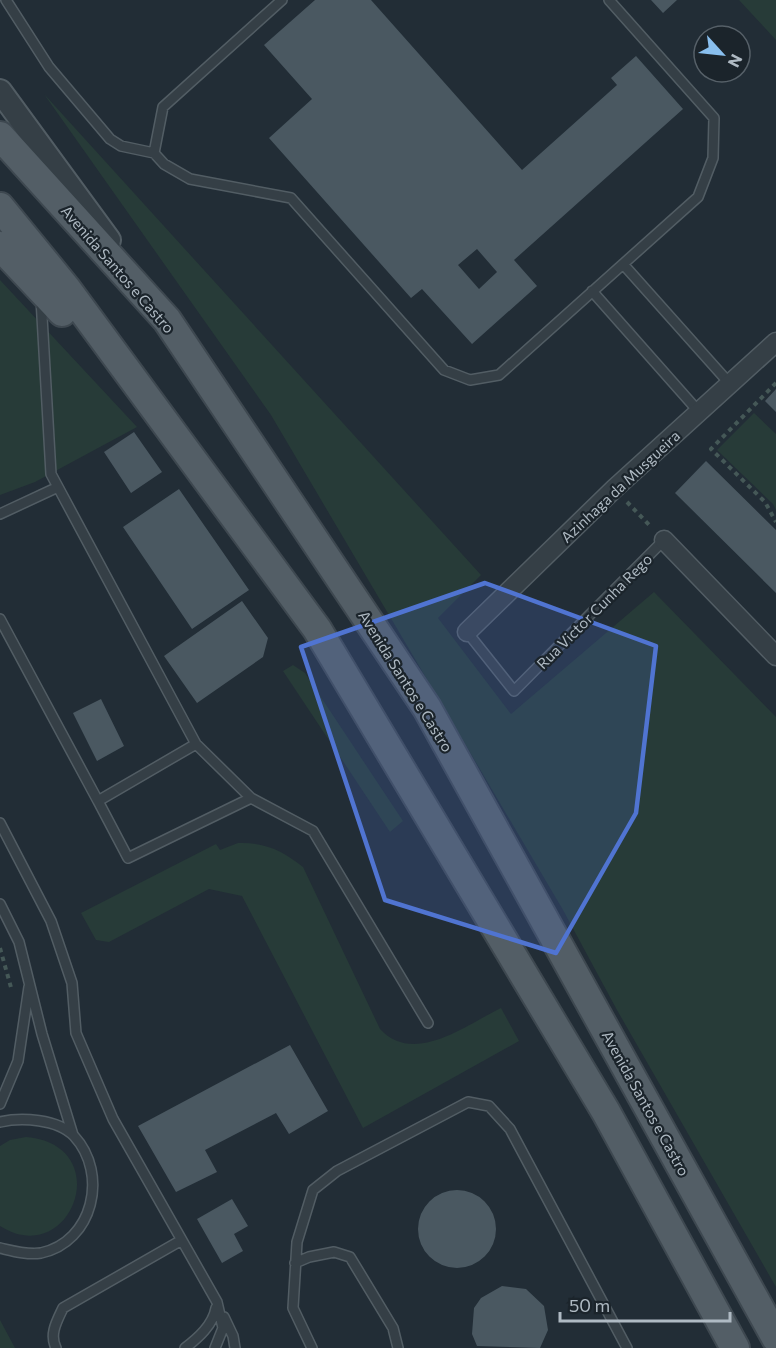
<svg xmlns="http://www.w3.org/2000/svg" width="776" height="1348" viewBox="0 0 776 1348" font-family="Commissioner,sans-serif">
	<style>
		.green { fill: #273b38 }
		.building { fill: #4a5861; fill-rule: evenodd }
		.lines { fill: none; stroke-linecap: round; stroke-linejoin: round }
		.service-casing { stroke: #525d64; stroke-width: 12 }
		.minor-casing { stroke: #525d64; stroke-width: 21 }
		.tertiary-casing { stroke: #525d64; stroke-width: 26 }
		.primary-casing { stroke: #3e4850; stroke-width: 32 }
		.path { stroke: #455857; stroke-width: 4; stroke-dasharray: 4.5 4.5; stroke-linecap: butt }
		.service { stroke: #353f46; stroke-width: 9 }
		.minor { stroke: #353f46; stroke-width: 18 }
		.tertiary { stroke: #353f46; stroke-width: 22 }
		.primary { stroke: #535e66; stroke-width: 28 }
		.marked { fill: #5074d1; fill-opacity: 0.2; stroke: #5074d1; stroke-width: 4.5; stroke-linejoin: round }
		.labels { text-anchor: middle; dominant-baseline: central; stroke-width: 4.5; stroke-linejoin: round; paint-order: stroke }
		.street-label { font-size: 15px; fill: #afbac3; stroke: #1b242b }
	</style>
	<rect width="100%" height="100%" fill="#222d36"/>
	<!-- green -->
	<path class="green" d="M739 0H776V40Z
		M44 94 481 575 438 618 511 714 654 592 776 717V1287L617 1010 563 910 271 415Z
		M0 280 137 427 35 482 0 495Z
		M754 413 776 434V510L773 504 717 450Z
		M293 665 305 673 403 821 390 832 283 671Z
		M238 843C265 842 283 851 303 867L380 1029C414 1066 466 1025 501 1008L519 1041 363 1128 242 896 209 889 109 942 96 940 81 913 216 844 220 850Z
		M26 1137C118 1145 71 1271 0 1226V1146L10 1140Z
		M0 1320 15 1348H0Z"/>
	<!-- building -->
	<path class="building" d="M315 0H371L522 170 617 85 611 78 636 56 683 109 514 260 537 286 472 344 422 289 411 298 269 138 312 99 264 45ZM477 249 497 272 479 289 458 265Z
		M651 0H677L663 13Z
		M776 389V412L765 401Z
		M134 432 162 472 131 493 104 452Z
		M706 461 776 530V593L675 493Z
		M179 489 249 590 192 629 123 527Z
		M242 601 268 638 263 657 197 703 164 656Z
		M101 699 124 746 97 761 73 713Z
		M290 1045 328 1111 289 1134 276 1113 205 1150 217 1172 176 1192 138 1126Z
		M418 1229a39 39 0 1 1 78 0a39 39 0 1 1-78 0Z
		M232 1199 248 1226 234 1234 243 1251 222 1263 197 1219Z
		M502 1286 526 1289 544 1306 548 1330 540 1348 477 1346 472 1334 474 1308 481 1298Z"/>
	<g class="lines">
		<defs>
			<path id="service" d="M6 0 49 67 110 139 121 146 154 153
				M282 0 163 107 154 153 164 164 190 179 291 198 444 370 470 380 499 375 698 197 713 158 714 118 609 0
				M623 264 730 384
				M592 291 699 412
				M41 299 51 474 58 487
				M0 514 58 487 196 744 98 801 0 619
				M467 632 514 691 664 540
				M196 744 251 798 313 831 428 1023
				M98 801 128 858 251 798
				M0 823 51 921 72 983 76 1033 113 1119 217 1302 223 1328 215 1348
				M0 904 19 942 42 1034 73 1135
				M0 1104 18 1061 29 987
				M0 1122C21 1117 58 1119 74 1136 109 1174 93 1242 41 1253 27 1255 13 1251 0 1248
				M295 1263 309 1257 334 1252 350 1257 393 1328 398 1348
				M224 1317 233 1336 235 1348
				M56 1348C49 1334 57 1321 63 1308L180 1241
				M185 1348C198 1338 213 1325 216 1308
				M312 1348 293 1308 297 1242 313 1190 337 1171 468 1102 489 1106 510 1129 627 1348"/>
			<path id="minor" d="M664 540 776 656
				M467 632 614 489 776 342"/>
			<path id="tertiary" d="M0 91 109 240"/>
			<path id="primary" d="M0 136 167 320 427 708 776 1338
				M0 207 66 288 317 629 606 1112 735 1348
				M0 246 62 312"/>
		</defs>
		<!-- service casing -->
		<use href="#service" class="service-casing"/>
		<!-- minor casing -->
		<use href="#minor" class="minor-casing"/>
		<!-- tertiary casing -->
		<use href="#tertiary" class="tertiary-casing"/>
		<!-- primary casing -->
		<use href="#primary" class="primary-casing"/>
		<!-- path -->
		<path class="path" d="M776 383 711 449 765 502 776 522
			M627 502 651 527
			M0 948 12 991"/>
		<!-- service -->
		<use href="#service" class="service"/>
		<!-- minor -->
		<use href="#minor" class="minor"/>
		<!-- tertiary -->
		<use href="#tertiary" class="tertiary"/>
		<!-- primary -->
		<use href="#primary" class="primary"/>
	</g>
	<!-- marked area -->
	<path class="marked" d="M485 583 656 646 636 813 556 953 385 900 301 647Z"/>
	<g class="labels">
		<!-- street labels -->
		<g class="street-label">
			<text transform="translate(118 269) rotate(49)">Avenida Santos e Castro</text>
			<text transform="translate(620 486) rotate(-43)">Azinhaga da Musgueira</text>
			<text transform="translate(594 611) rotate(-45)">Rua Victor Cunha Rego</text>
			<text transform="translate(406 681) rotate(58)">Avenida Santos e Castro</text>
			<text transform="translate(646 1103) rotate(61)">Avenida Santos e Castro</text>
		</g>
	</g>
	<!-- north arrow -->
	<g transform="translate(722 54) rotate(117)"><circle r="28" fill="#1b242b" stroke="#566068" stroke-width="1.5"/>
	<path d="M0-4.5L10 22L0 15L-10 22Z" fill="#89bfee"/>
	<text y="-9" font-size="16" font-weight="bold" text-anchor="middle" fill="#afbac3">N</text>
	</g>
	<!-- scale -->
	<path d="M560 1312v9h170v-9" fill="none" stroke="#afbac3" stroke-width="3"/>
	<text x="569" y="1312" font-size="18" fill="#afbac3" stroke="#1b242b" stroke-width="4.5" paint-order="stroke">50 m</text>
</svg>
